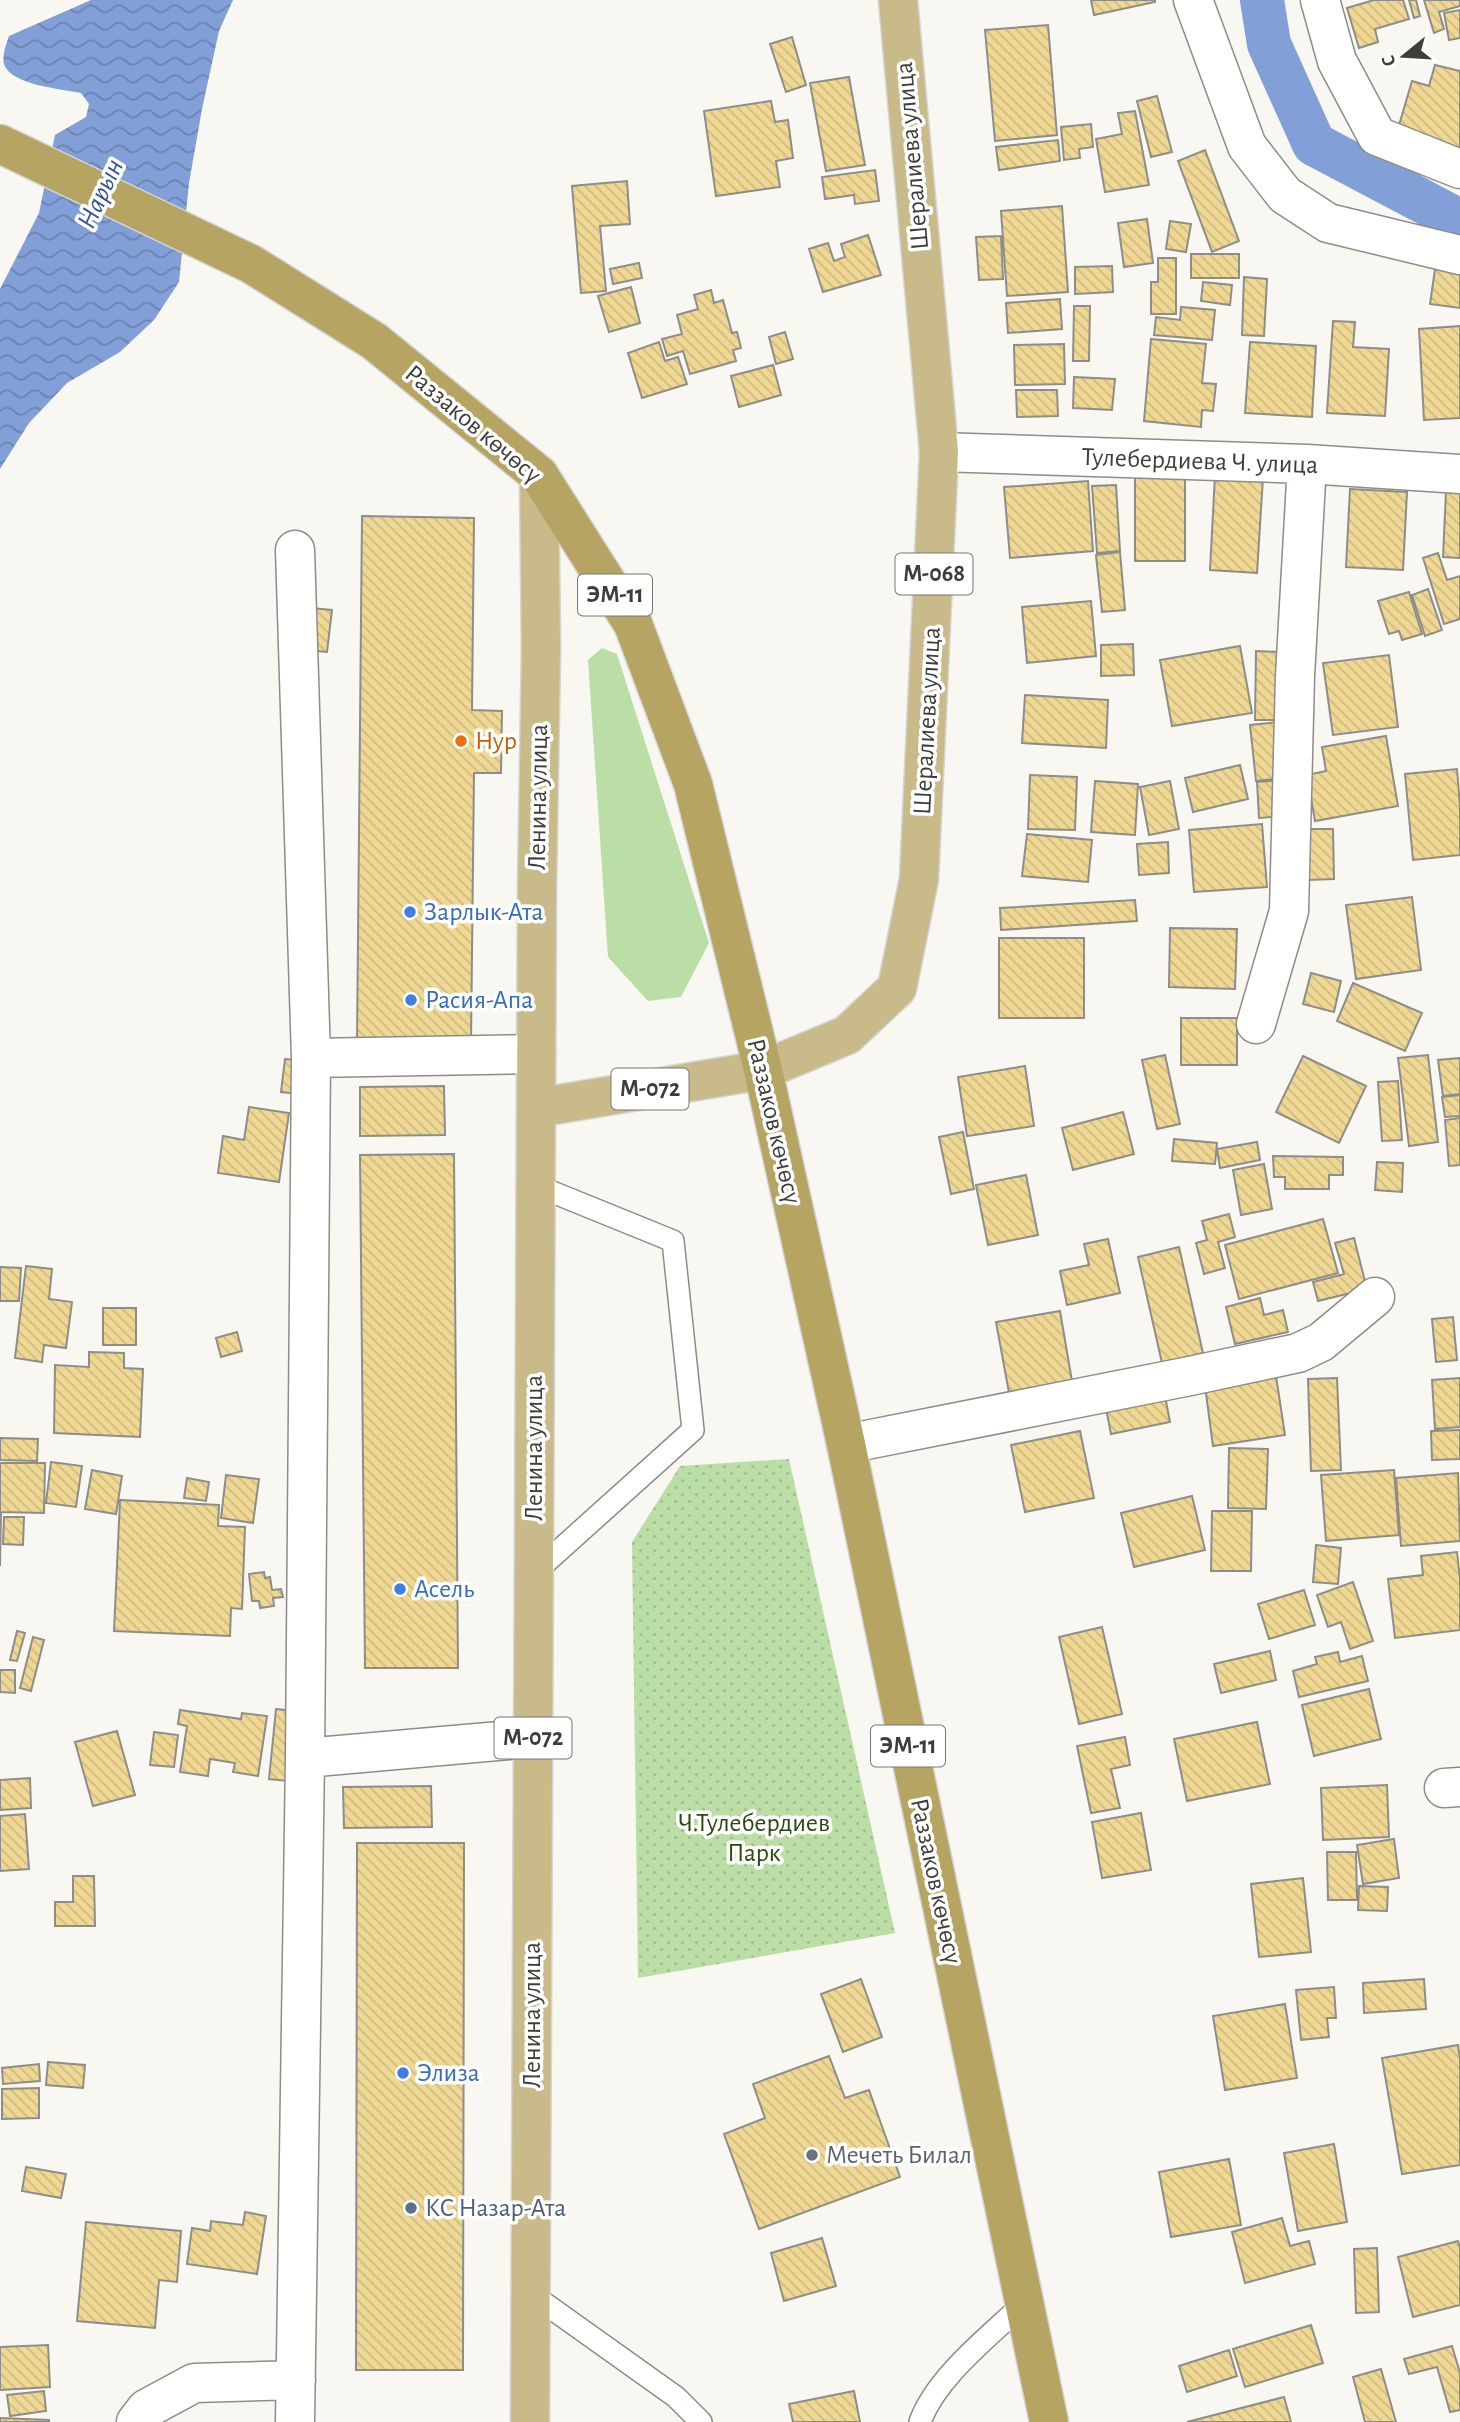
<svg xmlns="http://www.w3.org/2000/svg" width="1460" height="2422" viewBox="0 0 1460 2422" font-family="'Alegreya Sans',sans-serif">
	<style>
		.grass { fill: #badea6 }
		.park { fill: url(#park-dots) }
		.water { fill: url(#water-waves) }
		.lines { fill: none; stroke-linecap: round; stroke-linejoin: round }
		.canal { stroke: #829fd8; stroke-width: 44 }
		.building { fill: url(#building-back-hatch); stroke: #8f8d88; stroke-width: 2 }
		.service-casing { stroke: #8e8c87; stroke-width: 24 }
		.minor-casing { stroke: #8e8c87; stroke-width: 41 }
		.primary-casing { stroke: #d4d4d4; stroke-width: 41 }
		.trunk-casing { stroke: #d4d4d4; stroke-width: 41 }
		.service { stroke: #fff; stroke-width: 21 }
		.minor { stroke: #fff; stroke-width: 38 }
		.primary { stroke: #c8bb89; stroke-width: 38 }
		.trunk { stroke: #b6a462; stroke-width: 38 }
		.food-dot { fill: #e8710a; stroke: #fff; stroke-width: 2.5 }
		.shop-dot { fill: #3f7fe0; stroke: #fff; stroke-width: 2.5 }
		.worship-dot { fill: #6b7280; stroke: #fff; stroke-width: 2.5 }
		.service-dot { fill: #5c6f8a; stroke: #fff; stroke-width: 2.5 }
		.labels { text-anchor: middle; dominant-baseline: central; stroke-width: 7; stroke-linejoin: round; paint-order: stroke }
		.shield { fill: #fff; stroke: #777775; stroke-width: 2 }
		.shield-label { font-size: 24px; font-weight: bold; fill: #3d3d3a }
		.street-label { font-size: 26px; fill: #3d3d3a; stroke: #fff }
		.food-label { font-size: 26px; fill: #c56008; stroke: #fff; text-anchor: start }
		.shop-label { font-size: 26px; fill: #366cbe; stroke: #fff; text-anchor: start }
		.park-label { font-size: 26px; fill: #27490c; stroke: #fff }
		.worship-label { font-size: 26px; fill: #5b616d; stroke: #fff; text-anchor: start }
		.service-label { font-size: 26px; fill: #4e5e75; stroke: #fff; text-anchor: start }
		.water-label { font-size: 28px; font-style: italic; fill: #325398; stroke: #fff }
	</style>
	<defs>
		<pattern id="park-dots" width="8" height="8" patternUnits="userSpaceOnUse" patternTransform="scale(1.75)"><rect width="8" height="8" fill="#badea6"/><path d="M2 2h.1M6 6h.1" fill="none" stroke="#a1bf90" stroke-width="1.8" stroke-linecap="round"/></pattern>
		<pattern id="water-waves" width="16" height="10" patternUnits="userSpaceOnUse" patternTransform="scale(1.75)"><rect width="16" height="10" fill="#829fd8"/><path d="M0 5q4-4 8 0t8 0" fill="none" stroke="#6c83b0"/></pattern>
		<pattern id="building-back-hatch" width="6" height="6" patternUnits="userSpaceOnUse" patternTransform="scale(1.75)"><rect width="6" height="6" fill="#efd894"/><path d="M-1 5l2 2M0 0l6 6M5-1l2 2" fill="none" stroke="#ceba80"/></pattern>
	</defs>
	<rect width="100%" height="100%" fill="#f9f7f1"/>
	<!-- grass -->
	<path class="grass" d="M602 648 617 654 709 943 681 997 648 1001 608 957 588 660Z"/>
	<!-- park -->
	<path class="park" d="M789 1459 895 1933 638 1978 632 1542 680 1466Z"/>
	<!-- water -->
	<path class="water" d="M91 0H233L219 31 202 109 189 183 179 282 154 320 120 352 67 383 29 423 0 469V289L39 213 55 135 86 117 89 104 81 93C62 89 10 85 4 64 2 55 6 45 9 36Z"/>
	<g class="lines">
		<!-- canal -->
		<path class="canal" d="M1262 0 1269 44 1314 144 1460 221"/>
	</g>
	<!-- building -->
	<path class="building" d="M1091 0H1155V2L1094 15Z
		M1374 0H1403L1409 19 1375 29 1378 42 1359 48 1347 8Z
		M1409 0H1416L1420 16 1414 18Z
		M1424 0H1460V6L1439 12 1444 29 1434 33Z
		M1460 10V38L1449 40 1444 13Z
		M1048 25 1057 135 995 141 985 30Z
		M792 37 806 85 786 92 770 44Z
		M1435 65 1460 71V149L1397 132 1412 81 1429 86Z
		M849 77 865 165 826 171 810 83Z
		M1157 96 1172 152 1151 157 1137 101Z
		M771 101 775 122 788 120 793 158 776 161 780 187 716 196 704 111Z
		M1135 111 1149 185 1105 192 1096 139 1122 134 1118 113Z
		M1091 124 1093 147 1079 149 1080 158 1064 160 1061 127Z
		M1058 140 1060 161 999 170 996 147Z
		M1205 150 1239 241 1212 252 1178 161Z
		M875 170 879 201 855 204 854 195 825 199 822 177Z
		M627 181 630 224 600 226 606 291 581 293 572 186Z
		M1062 206 1068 292 1007 296 1001 211Z
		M1147 219 1153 263 1124 267 1118 223Z
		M1170 221 1191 224 1186 252 1166 249Z
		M868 235 881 275 823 292 809 249 828 243 834 261 845 257 841 244Z
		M1001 236 1003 279 979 280 976 237Z
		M1191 254H1239V278H1191Z
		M1158 258H1176V314H1151V282H1158Z
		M639 263 642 278 613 284 610 269Z
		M1112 266 1113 292 1075 294V267Z
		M1435 269 1460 272V308L1430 304Z
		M1244 277 1267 279 1264 336 1242 335Z
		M1203 282 1232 285 1230 305 1201 301Z
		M631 287 640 323 609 332 598 296Z
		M711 290 714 303 723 300 732 333 737 332 741 348 733 350 736 361 690 374 683 351 667 356 662 339 682 334 677 315 698 309 694 295Z
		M1060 299 1062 329 1008 333 1006 303Z
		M1074 306H1090L1089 361H1073Z
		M1181 307 1215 310 1212 340 1154 335 1156 317 1180 320Z
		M1333 321 1355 322 1353 347 1389 349 1385 416 1327 413Z
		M1460 326V418L1424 420 1419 329Z
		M785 332 793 359 776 364 769 337Z
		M1151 339 1206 344 1202 383 1216 384 1213 411 1202 410 1201 427 1144 421Z
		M659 342 665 361 678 357 687 384 642 398 628 353Z
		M1250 342 1316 346 1312 417 1245 413Z
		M1064 344 1065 384 1015 385 1014 345Z
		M773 365 781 395 739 407 731 376Z
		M1074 377 1115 379 1112 410 1073 408Z
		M1016 390H1057L1058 416 1017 417Z
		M1215 475 1263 478 1257 573 1210 570Z
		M1135 476H1185V561H1135Z
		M1088 481 1093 551 1010 558 1004 487Z
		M1116 485 1120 551 1097 553 1092 486Z
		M1350 489 1407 492 1403 570 1346 567Z
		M1446 491 1460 492V558L1443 557Z
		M362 516 474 518 472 710 502 711 501 773H474L471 1044 357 1042Z
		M1120 552 1125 610 1102 612 1096 555Z
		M1438 553 1447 580 1460 576V619L1444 624 1423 558Z
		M1428 589 1442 630 1425 636 1412 595Z
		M1409 592 1422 634 1402 640 1399 631 1389 634 1378 601Z
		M1091 601 1096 656 1027 663 1022 607Z
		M311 608 332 610 327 652 306 650Z
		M1133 644 1134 675 1101 676V645Z
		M1240 646 1252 713 1172 726 1160 660Z
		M1256 651 1279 652V720H1255Z
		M1389 655 1398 727 1333 735 1323 663Z
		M1025 695 1108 700 1106 748 1022 743Z
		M1278 722 1284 778 1256 781 1250 725Z
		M1386 736 1398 806 1315 821 1307 775 1326 771 1322 747Z
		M1240 765 1248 799 1193 812 1185 778Z
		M1457 769 1460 806V855L1413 860 1405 774Z
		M1030 775 1077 777 1075 830 1028 829Z
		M1282 780 1285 816 1259 818 1257 782Z
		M1095 781 1138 784 1135 835 1091 832Z
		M1170 781 1179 829 1149 835 1140 787Z
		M1262 824 1267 887 1194 892 1189 830Z
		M1307 829H1333L1334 879 1308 880Z
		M1027 834 1092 840 1088 882 1022 876Z
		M1168 842 1169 873 1139 875 1137 844Z
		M1412 897 1421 970 1356 979 1346 905Z
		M1135 900 1137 921 1001 930 1000 908Z
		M1170 928 1237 929 1235 989 1169 987Z
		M999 938H1084V1018H999Z
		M1311 973 1341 981 1334 1012 1303 1004Z
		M1353 983 1422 1013 1405 1051 1337 1021Z
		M1181 1018H1237V1065H1181Z
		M1165 1055 1180 1124 1157 1129 1142 1060Z
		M1428 1055 1438 1142 1409 1146 1398 1058Z
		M1303 1056 1366 1086 1339 1143 1276 1112Z
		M1460 1058V1094L1443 1096 1438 1060Z
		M285 1059 302 1061 299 1094 281 1092Z
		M1025 1066 1034 1126 967 1136 958 1077Z
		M1398 1081 1402 1140 1382 1141 1378 1082Z
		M444 1086 445 1135 360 1136V1087Z
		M1460 1095V1116L1445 1117 1442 1097Z
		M249 1107 289 1113 279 1182 218 1173 223 1136 244 1140Z
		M1123 1112 1134 1154 1073 1170 1062 1128Z
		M1460 1118V1165L1449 1166 1445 1120Z
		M963 1132 974 1189 951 1194 939 1137Z
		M1174 1139 1217 1143 1215 1164 1172 1161Z
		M1257 1142 1260 1160 1220 1168 1217 1149Z
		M454 1154 458 1668H365L360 1155Z
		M1273 1156 1343 1157V1175H1329V1189H1285V1177H1274Z
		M1377 1162 1403 1163 1402 1192 1375 1190Z
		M1264 1164 1272 1209 1241 1215 1233 1170Z
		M1026 1175 1038 1235 988 1245 976 1185Z
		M1229 1214 1235 1237 1218 1242 1225 1268 1204 1274 1196 1243 1207 1240 1202 1221Z
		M1323 1219 1338 1273 1239 1299 1225 1245Z
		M1354 1238 1367 1289 1318 1301 1313 1282 1344 1274 1335 1243Z
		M1108 1239 1120 1293 1067 1305 1060 1271 1089 1265 1084 1244Z
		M1179 1247 1203 1353 1162 1363 1138 1257Z
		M26 1266 52 1269 49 1299 72 1302 66 1348 44 1345 42 1362 15 1358Z
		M0 1267 21 1268 19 1301H0Z
		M1260 1298 1264 1315 1283 1310 1288 1332 1235 1344 1226 1307Z
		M103 1308H136V1345H103Z
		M1060 1311 1073 1387 1010 1398 996 1322Z
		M1453 1317 1457 1360 1436 1362 1432 1319Z
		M237 1332 242 1351 221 1357 216 1338Z
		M89 1352 124 1353V1368L143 1369 140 1437 54 1433 55 1365 89 1367Z
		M1276 1376 1285 1435 1213 1446 1205 1386Z
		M1337 1378 1341 1470 1311 1471 1308 1379Z
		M1460 1378V1427L1435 1429 1432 1380Z
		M1164 1391 1170 1422 1111 1434 1105 1403Z
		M1460 1430V1459L1432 1460 1431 1431Z
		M1080 1431 1094 1498 1025 1512 1011 1445Z
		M0 1438 38 1439 37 1461 0 1460Z
		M1229 1448 1268 1449 1266 1509 1228 1508Z
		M51 1462 82 1466 76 1507 46 1503Z
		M0 1463H45L44 1513 1 1512 0 1566Z
		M92 1470 122 1476 116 1514 85 1509Z
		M1394 1470 1399 1535 1326 1541 1321 1475Z
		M1458 1473 1460 1541 1401 1546 1396 1478Z
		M226 1475 259 1479 253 1523 221 1518Z
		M187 1478 209 1482 206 1501 184 1498Z
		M1192 1496 1205 1550 1134 1567 1121 1513Z
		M120 1500 219 1505 218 1526 245 1527 242 1609 231 1608 230 1636 114 1631Z
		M1212 1511H1252L1251 1571H1211Z
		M4 1517H24L23 1545 3 1544Z
		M1316 1545 1341 1548 1338 1584 1313 1582Z
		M1457 1552 1460 1579V1630L1395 1638 1388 1579 1423 1575 1421 1556Z
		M264 1572 265 1578 270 1577 272 1590 281 1589 283 1597 273 1598 274 1606 260 1608 259 1601H252L249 1574Z
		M1353 1582 1373 1641 1350 1649 1341 1622 1328 1627 1317 1595Z
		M1304 1590 1315 1625 1269 1639 1258 1604Z
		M1102 1627 1122 1714 1079 1724 1059 1637Z
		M17 1631 25 1633 17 1661 10 1660Z
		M33 1637 44 1640 31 1691 20 1688Z
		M1270 1651 1276 1680 1221 1693 1214 1664Z
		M1338 1652 1340 1662 1362 1656 1368 1681 1299 1697 1293 1671 1317 1664 1315 1657Z
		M0 1670H15V1693L0 1692Z
		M1369 1689 1381 1739 1314 1756 1302 1705Z
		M276 1709 294 1711 288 1781 269 1779Z
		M180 1710 241 1719 242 1713 267 1716 258 1776 233 1772 235 1763 210 1759 208 1776 180 1772 187 1726 178 1724Z
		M1257 1722 1270 1784 1187 1801 1174 1739Z
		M117 1731 135 1795 93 1806 75 1742Z
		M154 1732 178 1735 174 1767 150 1765Z
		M1125 1737 1130 1765 1111 1769 1120 1808 1091 1813 1077 1746Z
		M30 1778 31 1808 0 1810V1780Z
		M1387 1785 1389 1837 1323 1840 1321 1788Z
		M431 1786 432 1827 344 1828 343 1787Z
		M1141 1813 1151 1870 1102 1878 1092 1822Z
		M25 1814 29 1869 0 1871V1816Z
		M1394 1839 1399 1878 1363 1884 1357 1845Z
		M357 1843H464L463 2370H356Z
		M1327 1852H1356L1357 1900H1328Z
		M73 1876H94L95 1926H55V1902H73Z
		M1303 1878 1311 1952 1259 1957 1251 1884Z
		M1359 1886 1388 1887 1387 1911 1358 1910Z
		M861 1979 882 2037 843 2052 821 1994Z
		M1424 1979 1426 2009 1364 2013 1363 1983Z
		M1334 1987 1336 2018H1327L1329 2037 1301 2040 1296 1990Z
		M1285 2004 1297 2078 1225 2090 1213 2016Z
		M1458 2045 1460 2059V2165L1402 2174 1382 2058Z
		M829 2056 845 2098 869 2090 900 2177 759 2229 724 2134 765 2118 753 2084Z
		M48 2062 85 2065 83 2088 46 2085Z
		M39 2064 40 2081 3 2084 2 2068Z
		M39 2088V2118L2 2119V2089Z
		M1334 2144 1347 2222 1298 2231 1284 2153Z
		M1229 2159 1241 2225 1171 2237 1159 2172Z
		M26 2167 66 2174 61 2198 22 2191Z
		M245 2212 266 2216 257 2274 187 2264 192 2228 210 2231 211 2221 243 2225Z
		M1282 2218 1290 2246 1309 2241 1315 2264 1245 2283 1232 2232Z
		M86 2222 181 2231 177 2282 159 2280 155 2328 77 2321Z
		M822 2238 836 2286 784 2301 771 2253Z
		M1458 2241 1460 2248V2305L1413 2317 1398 2257Z
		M1377 2248 1379 2312 1356 2313 1354 2249Z
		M1311 2325 1323 2363 1245 2387 1233 2349Z
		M48 2345 50 2387 0 2390V2347Z
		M1452 2346 1460 2373V2410L1450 2412 1437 2367 1409 2374 1404 2359Z
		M1229 2350 1237 2376 1187 2392 1179 2366Z
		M1381 2369 1396 2422H1365L1353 2377Z
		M44 2391 46 2411 10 2416 7 2395Z
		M854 2391 860 2422H793L789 2404Z
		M1284 2397 1291 2422H1187Z
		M0 2418 49 2420V2422H0Z"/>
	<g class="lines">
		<defs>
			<path id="service" d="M534 1573 693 1430 673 1241 535 1185
				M530 2293 676 2397 701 2422
				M920 2422C936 2377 990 2336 1024 2303"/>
			<path id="minor" d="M1193 0 1247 146 1285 195 1328 223 1460 255
				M1320 0 1337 61 1377 136 1460 169
				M939 452 1307 464 1460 474
				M1256 1024 1289 911 1295 676 1307 464
				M311 1058 536 1054
				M846 1444 1190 1376 1298 1353 1321 1342 1375 1297
				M305 1758 533 1738
				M1444 1788 1460 1787
				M136 2422 146 2409 194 2383 296 2380
				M295 2422 305 1758 311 1058 295 550"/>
			<path id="primary" d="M536 1108 763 1070 847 1035 897 988 919 879 939 452 898 0
				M530 2422 537 886 541 649 539 475"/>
			<path id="trunk" d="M0 144 251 264 374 341 539 475 633 624 693 784 763 1070 846 1444 1049 2422"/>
		</defs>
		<!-- service casing -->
		<use href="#service" class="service-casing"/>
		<!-- minor casing -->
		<use href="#minor" class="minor-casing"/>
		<!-- primary casing -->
		<use href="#primary" class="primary-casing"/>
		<!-- trunk casing -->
		<use href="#trunk" class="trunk-casing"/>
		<!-- service -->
		<use href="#service" class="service"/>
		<!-- minor -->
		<use href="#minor" class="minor"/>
		<!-- primary -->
		<use href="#primary" class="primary"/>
		<!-- trunk -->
		<use href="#trunk" class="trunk"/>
	</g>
	<!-- markers -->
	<circle class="food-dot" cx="461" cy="741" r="7"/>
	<g class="shop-dot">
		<circle cx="410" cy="912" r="7"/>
		<circle cx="411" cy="1000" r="7"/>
		<circle cx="400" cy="1589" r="7"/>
		<circle cx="403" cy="2073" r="7"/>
	</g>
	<circle class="worship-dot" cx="812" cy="2155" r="7"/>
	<circle class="service-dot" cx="411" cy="2208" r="7"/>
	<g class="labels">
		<!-- shield labels -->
		<g class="shield">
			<rect x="895.5" y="553.5" width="77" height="41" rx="5"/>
			<rect x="578" y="574.5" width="74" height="41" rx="5"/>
			<rect x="611.5" y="1068.5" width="77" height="41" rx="5"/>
			<rect x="494.5" y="1717.5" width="77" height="41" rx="5"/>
			<rect x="871" y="1725.5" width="74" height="41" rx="5"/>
		</g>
		<g class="shield-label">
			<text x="934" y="574">М-068</text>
			<text x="615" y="595">ЭМ-11</text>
			<text x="650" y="1089">М-072</text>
			<text x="533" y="1738">М-072</text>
			<text x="908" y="1746">ЭМ-11</text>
		</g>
		<!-- street labels -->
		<g class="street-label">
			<text transform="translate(912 156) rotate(-95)">Шералиева улица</text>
			<text transform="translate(473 424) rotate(40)">Раззаков көчөсү</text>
			<text transform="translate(1200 461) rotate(2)">Тулебердиева Ч. улица</text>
			<text transform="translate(927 721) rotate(-87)">Шералиева улица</text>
			<text transform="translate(538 797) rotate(-89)">Ленина улица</text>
			<text transform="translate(774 1121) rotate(77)">Раззаков көчөсү</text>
			<text transform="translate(534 1448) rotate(-90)">Ленина улица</text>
			<text transform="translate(936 1881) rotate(78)">Раззаков көчөсү</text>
			<text transform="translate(532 2015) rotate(-90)">Ленина улица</text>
		</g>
		<!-- food labels -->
		<g class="food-label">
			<text x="475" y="741">Нур</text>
		</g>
		<!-- shop labels -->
		<g class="shop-label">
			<text x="424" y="912">Зарлык-Ата</text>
			<text x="425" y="1000">Расия-Апа</text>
			<text x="414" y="1589">Асель</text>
			<text x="417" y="2073">Элиза</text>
		</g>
		<!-- park labels -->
		<g class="park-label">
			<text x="754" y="1823">Ч.Тулебердиев<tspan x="754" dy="30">Парк</tspan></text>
		</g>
		<!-- worship labels -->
		<g class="worship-label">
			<text x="826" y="2155">Мечеть Билал</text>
		</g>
		<!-- service labels -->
		<g class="service-label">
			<text x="425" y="2208">КС Назар-Ата</text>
		</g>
		<!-- water labels -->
		<g class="water-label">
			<text transform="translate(101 194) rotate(-65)">Нарын</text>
		</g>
	</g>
	<!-- north arrow -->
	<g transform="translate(1404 56) rotate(252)" stroke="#ffffff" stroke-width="5" paint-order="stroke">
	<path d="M0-5L12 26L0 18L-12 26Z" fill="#3d3d3a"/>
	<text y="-10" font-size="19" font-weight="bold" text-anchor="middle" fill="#3d3d3a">С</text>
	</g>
</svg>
